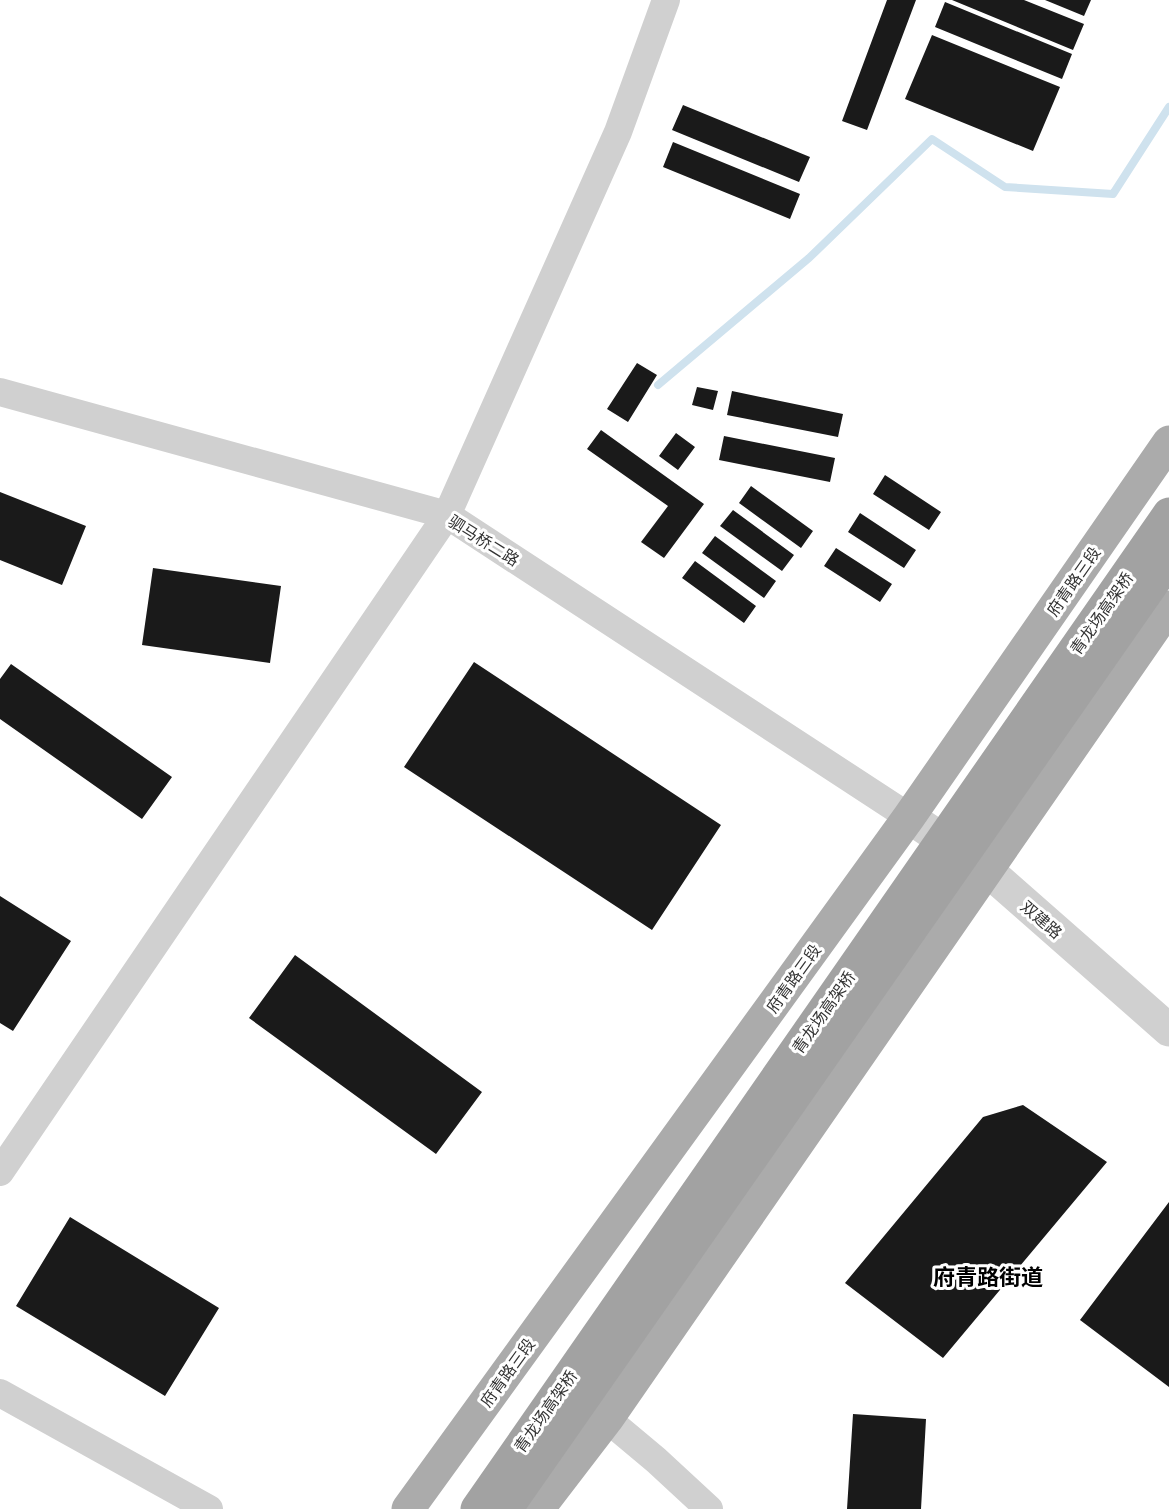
<svg xmlns="http://www.w3.org/2000/svg" width="1169" height="1509" viewBox="0 0 1169 1509" font-family="Commissioner,'Noto Sans SC',sans-serif">
	<style>
		.lines { fill: none; stroke-linecap: round; stroke-linejoin: round }
		.stream { stroke: #cfe2ee; stroke-width: 8 }
		.building { fill: #1a1a1a }
		.minor { stroke: #d0d0d0; stroke-width: 28 }
		.tertiary { stroke: #d0d0d0; stroke-width: 33 }
		.primary { stroke: #ababab; stroke-width: 33 }
		.trunk-bridge { stroke: #a2a2a2; stroke-width: 33 }
		.labels { text-anchor: middle; dominant-baseline: central; stroke-width: 6; stroke-linejoin: round; paint-order: stroke }
		.street-label { font-size: 16px; fill: #333; stroke: #fff }
		.district-label { font-size: 22px; font-weight: bold; fill: #000; stroke: #fff }
	</style>
	<rect width="100%" height="100%" fill="#fff"/>
	<g class="lines">
		<!-- stream -->
		<path class="stream" d="M658 385 809 258 932 139 1005 187 1113 194 1169 107"/>
	</g>
	<!-- building -->
	<path class="building" d="M887 0H916L867 130 842 121Z
		M952 0H1024L1084 24 1073 50Z
		M1045 0H1091L1084 16Z
		M945 2 1072 54 1062 79 935 27Z
		M932 35 1060 87 1033 151 905 99Z
		M683 105 810 157 799 182 672 130Z
		M673 142 800 194 790 219 663 167Z
		M637 363 657 375 628 422 607 409Z
		M697 387 718 391 713 410 692 405Z
		M732 391 843 414 838 437 727 415Z
		M601 430 704 504 664 558 641 542 668 506 587 449Z
		M676 433 695 447 678 470 659 456Z
		M724 436 835 458 830 482 719 460Z
		M885 475 941 512 929 530 873 494Z
		M751 486 813 531 801 548 739 503Z
		M0 492 86 526 62 585 0 560Z
		M733 510 794 555 782 571 720 526Z
		M860 513 916 550 904 568 848 532Z
		M715 536 776 581 764 598 702 553Z
		M836 548 892 584 880 602 824 566Z
		M695 561 756 606 744 623 682 578Z
		M153 568 281 586 270 663 142 645Z
		M474 662 721 825 652 930 404 767Z
		M11 664 172 777 142 819 0 719V679Z
		M0 896 71 941 13 1031 0 1023Z
		M295 955 482 1092 436 1154 249 1018Z
		M1023 1105 1107 1162 943 1358 845 1283 983 1117Z
		M1169 1202V1387L1080 1320Z
		M70 1217 219 1308 165 1396 16 1306Z
		M853 1414 926 1419 921 1509H847Z"/>
	<g class="lines">
		<!-- minor -->
		<path class="minor" d="M0 392 447 515 909 817
			M0 1172 447 515 618 132 666 0
			M0 1393 209 1509
			M607 1419 656 1460 709 1509"/>
		<!-- tertiary -->
		<path class="tertiary" d="M909 817 987 870 1169 1030"/>
		<!-- primary -->
		<path class="primary" d="M408 1509 909 817 1169 442
			M538 1509 607 1419 1169 607"/>
		<!-- trunk-bridge -->
		<path class="trunk-bridge" d="M477 1509 1169 514
			M506 1509 1169 560"/>
	</g>
	<g class="labels">
		<!-- street labels -->
		<g class="street-label">
			<text transform="translate(484 540) rotate(32)">驷马桥二路</text>
			<text transform="translate(1073 581) rotate(-55)">府青路三段</text>
			<text transform="translate(1101 613) rotate(-55)">青龙场高架桥</text>
			<text transform="translate(1042 919) rotate(41)">双建路</text>
			<text transform="translate(793 978) rotate(-54)">府青路三段</text>
			<text transform="translate(823 1012) rotate(-55)">青龙场高架桥</text>
			<text transform="translate(507 1372) rotate(-54)">府青路三段</text>
			<text transform="translate(545 1411) rotate(-55)">青龙场高架桥</text>
		</g>
		<!-- district labels -->
		<g class="district-label">
			<text x="988" y="1276">府青路街道</text>
		</g>
	</g>
</svg>
